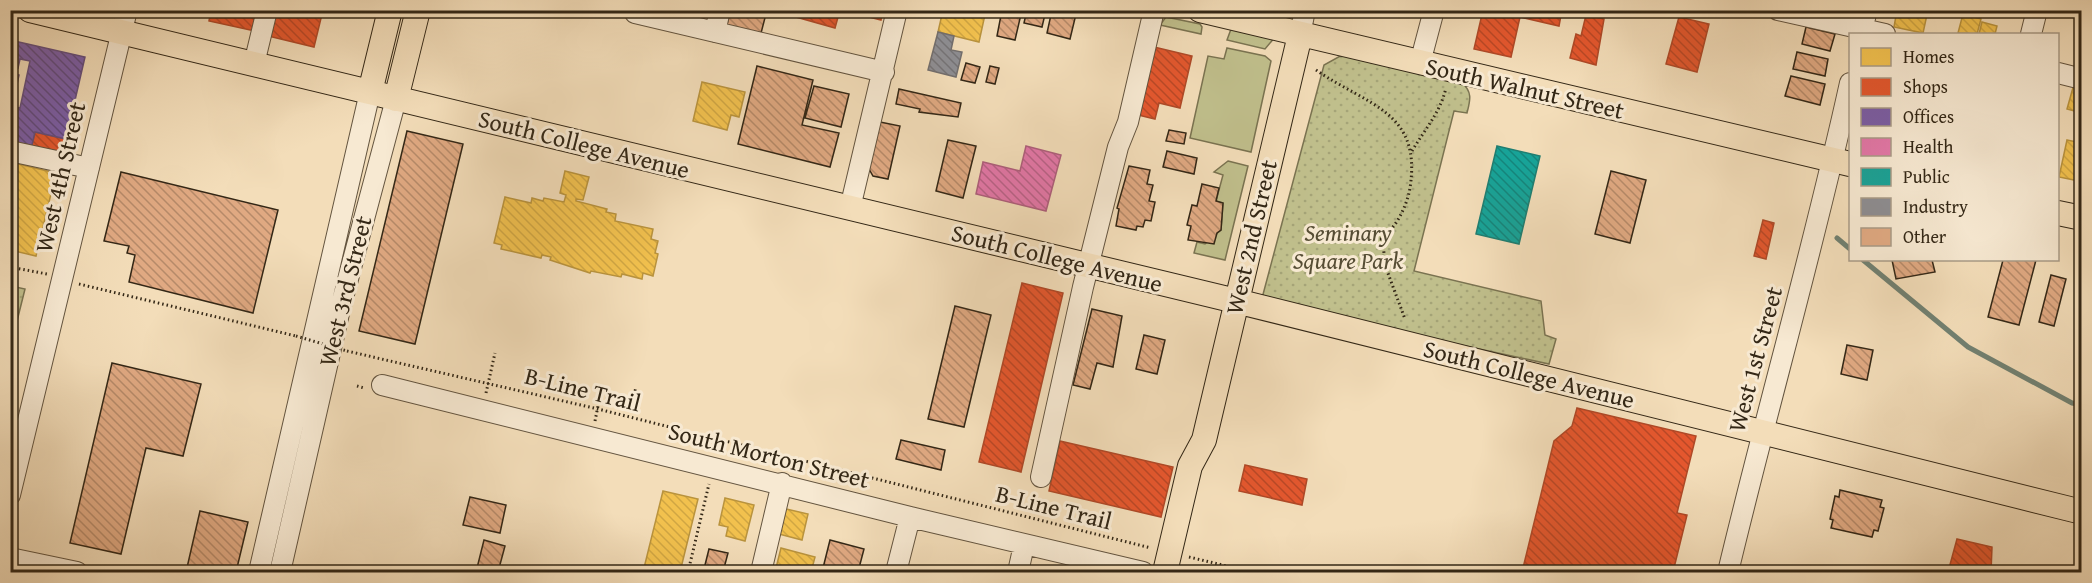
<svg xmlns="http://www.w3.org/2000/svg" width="2092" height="583" viewBox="0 0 2092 583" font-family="'Gentium Book Plus',serif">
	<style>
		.grass { fill: #c0bf8c; stroke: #7a7351; stroke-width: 1.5 }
		.park { fill: url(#park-dots); stroke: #7a7351; stroke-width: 1.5 }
		.homes { fill: url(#homes-back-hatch); stroke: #b9933d; stroke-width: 1.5 }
		.shops { fill: url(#shops-back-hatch); stroke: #af4927; stroke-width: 1.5 }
		.offices { fill: url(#offices-back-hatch); stroke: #654e7c; stroke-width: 1.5 }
		.health { fill: url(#health-back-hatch); stroke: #ae5f7c; stroke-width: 1.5 }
		.public { fill: url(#public-back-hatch); stroke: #1f7e71; stroke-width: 1.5 }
		.industry { fill: url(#industry-back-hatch); stroke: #726e6d; stroke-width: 1.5 }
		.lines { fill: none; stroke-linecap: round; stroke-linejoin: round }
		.stream { stroke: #718071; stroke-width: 5 }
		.building { fill: url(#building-back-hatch); stroke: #332716; stroke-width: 1.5 }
		.minor-casing { stroke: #63543f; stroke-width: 22 }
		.major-casing { stroke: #332716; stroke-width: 26 }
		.path { stroke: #332716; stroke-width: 3; stroke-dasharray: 1.5 3; stroke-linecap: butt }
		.minor { stroke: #f7e9d2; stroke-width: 20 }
		.major { stroke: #f3ddb9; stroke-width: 24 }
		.path-bridge { stroke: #332716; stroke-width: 3; stroke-dasharray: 1.5 3; stroke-linecap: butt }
		.labels { text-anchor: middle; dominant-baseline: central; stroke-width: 6; stroke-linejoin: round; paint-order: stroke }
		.street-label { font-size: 24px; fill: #332716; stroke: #f7e9d2 }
		.park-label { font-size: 24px; font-style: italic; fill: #564d34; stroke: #f7e9d2 }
	</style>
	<defs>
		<pattern id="park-dots" width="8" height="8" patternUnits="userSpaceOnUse" patternTransform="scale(1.5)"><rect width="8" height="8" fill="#c0bf8c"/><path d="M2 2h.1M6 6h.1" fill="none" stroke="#a5a478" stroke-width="1.8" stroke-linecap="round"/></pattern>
		<pattern id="homes-back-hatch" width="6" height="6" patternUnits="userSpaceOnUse" patternTransform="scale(1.5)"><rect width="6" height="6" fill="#f2c14e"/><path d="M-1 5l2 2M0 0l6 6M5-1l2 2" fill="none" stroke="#d0a643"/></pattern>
		<pattern id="shops-back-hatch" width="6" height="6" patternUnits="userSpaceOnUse" patternTransform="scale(1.5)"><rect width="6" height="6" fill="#e4572e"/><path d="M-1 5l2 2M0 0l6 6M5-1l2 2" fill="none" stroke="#b94826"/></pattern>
		<pattern id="offices-back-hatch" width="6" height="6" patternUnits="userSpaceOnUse" patternTransform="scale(1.5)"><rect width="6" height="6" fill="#7b5ea7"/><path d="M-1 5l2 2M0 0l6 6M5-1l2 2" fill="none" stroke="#604a7f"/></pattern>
		<pattern id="health-back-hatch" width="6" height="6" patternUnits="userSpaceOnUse" patternTransform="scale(1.5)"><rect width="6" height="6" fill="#e377a8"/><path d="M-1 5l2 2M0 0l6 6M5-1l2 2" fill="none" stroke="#b96288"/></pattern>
		<pattern id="public-back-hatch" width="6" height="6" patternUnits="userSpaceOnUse" patternTransform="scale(1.5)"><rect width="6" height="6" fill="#17a398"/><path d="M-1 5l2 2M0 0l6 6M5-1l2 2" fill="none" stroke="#15857b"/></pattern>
		<pattern id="industry-back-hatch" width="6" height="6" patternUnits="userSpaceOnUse" patternTransform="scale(1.5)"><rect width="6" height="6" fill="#8d8d92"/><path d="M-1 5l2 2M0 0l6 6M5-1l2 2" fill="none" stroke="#747376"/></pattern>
		<pattern id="building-back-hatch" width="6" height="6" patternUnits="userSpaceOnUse" patternTransform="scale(1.5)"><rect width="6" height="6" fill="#e0a982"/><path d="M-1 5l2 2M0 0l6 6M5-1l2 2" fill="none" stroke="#b68a69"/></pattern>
	</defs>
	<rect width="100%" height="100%" fill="#f3ddb9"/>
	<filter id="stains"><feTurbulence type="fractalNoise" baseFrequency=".00333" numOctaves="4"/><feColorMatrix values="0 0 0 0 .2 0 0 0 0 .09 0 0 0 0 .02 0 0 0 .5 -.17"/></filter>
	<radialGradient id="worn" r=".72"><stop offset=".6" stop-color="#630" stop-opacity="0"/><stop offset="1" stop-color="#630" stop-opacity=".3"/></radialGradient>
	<!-- grass -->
	<path class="grass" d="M1166 17 1200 24 1202 27 1201 34 1160 25Z
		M1231 29 1275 37 1265 49 1227 40Z
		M1227 48 1265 56 1271 61 1251 152 1190 138 1208 56 1224 59Z
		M1228 161 1248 166 1225 260 1194 253 1197 242 1205 244 1221 230 1223 203 1216 201 1223 175 1214 172Z"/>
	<!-- park -->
	<path class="park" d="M1342 55 1462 83C1473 92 1470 101 1467 113L1454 111 1414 271 1541 301 1545 335 1556 339 1549 364 1261 302 1324 65Z
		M11 286 25 289 11 345 10 286Z"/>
	<!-- homes -->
	<path class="homes" d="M943 10H986L979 42 938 32Z
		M1897 10H1928L1923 33 1894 27Z
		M1986 10H1999L1998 17 1985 14Z
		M1963 14 1981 19 1977 34 1958 33Z
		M1982 22 1997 26 1995 34H1979Z
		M702 82 745 92 739 117 731 115 727 130 693 121Z
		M2074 84 2082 86V113L2067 109Z
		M2067 140 2082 143 2079 181 2059 177Z
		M10 162 56 173 36 256 10 250Z
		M565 171 589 177 583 200 576 199V201L607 209 606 212 616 214 615 221 653 229 651 239 658 241 655 253 658 254 653 276 643 273 642 279 622 274 621 277 591 271 590 273 550 260 551 257 542 255 541 258 501 249 502 245 494 243 505 197 531 203 532 198 543 201 544 198 564 202 566 195 560 193Z
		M663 491 698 499 680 572H643Z
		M725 498 754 505 745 541 726 536 728 527 719 525Z
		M782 508 808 514 802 540 775 533Z
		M781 548 815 557 811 572H775Z"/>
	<!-- shops -->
	<path class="shops" d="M170 10H202L201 17Z
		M211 10H264L259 32 209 21Z
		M273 10H323L314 47 268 36Z
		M771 10H840L835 28Z
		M862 10H883L881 20 861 15Z
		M1483 10H1562L1559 26 1520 17 1511 57 1474 49Z
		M1586 15 1604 19 1596 65 1570 58 1576 34 1581 36Z
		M1679 17 1709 24 1697 72 1666 64Z
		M1154 47 1192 56 1180 108 1159 103 1155 119 1138 115Z
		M35 132 66 139 62 156 31 149Z
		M1763 220 1774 223 1766 259 1754 256Z
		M1022 283 1063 293 1021 472 979 462Z
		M1577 408 1696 436 1677 513 1687 515 1673 572H1522L1554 441 1572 426Z
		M1060 441 1173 467 1161 517 1049 491Z
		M1245 465 1307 479 1302 505 1239 491Z
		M1957 539 1992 547 1991 572H1948Z"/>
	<!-- offices -->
	<path class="offices" d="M10 40 85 57 66 139 35 132 31 149 10 144V106L20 108 30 61 20 59 18 68 13 67 12 73 19 75 16 89 10 88Z"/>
	<!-- health -->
	<path class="health" d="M1026 146 1061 155 1046 211 976 194 983 162 1020 171Z"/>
	<!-- public -->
	<path class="public" d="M1497 146 1540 156 1519 244 1476 234Z"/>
	<!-- industry -->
	<path class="industry" d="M938 32 954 36 951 50 962 52 956 77 928 70Z"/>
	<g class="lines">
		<!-- stream -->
		<path class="stream" d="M1837 238 1850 249
			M1863 260 1968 347 2072 403 2082 405"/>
	</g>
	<!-- building -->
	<path class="building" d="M631 10H692L688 25Z
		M730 10H767L760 37 726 29Z
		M1002 10H1022L1015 40 997 36Z
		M1027 10H1046L1042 27 1024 23Z
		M1052 10 1076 14 1070 39 1047 33Z
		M1806 27 1835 34 1830 51 1802 44Z
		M1797 52 1828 59 1825 76 1793 69Z
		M966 63 980 67 975 83 961 80Z
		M757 66 813 80 802 125 839 133 830 167 738 144Z
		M990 66 999 68 995 84 986 82Z
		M1791 76 1825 84 1820 105 1785 96Z
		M814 86 849 94 841 127 805 118Z
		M899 89 961 103 958 117 919 112 920 109 896 104Z
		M880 122 900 126 888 179 873 176 869 169Z
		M1169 130 1186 133 1184 144 1166 141Z
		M407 131 463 144 415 344 359 331Z
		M948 140 976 146 963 198 936 191Z
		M1167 151 1197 158 1194 174 1163 167Z
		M1129 166 1150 170 1147 184 1153 185 1149 201 1155 202 1151 221 1145 220 1143 227 1137 226 1136 230 1116 226 1119 209 1117 208Z
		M1611 171 1646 180 1630 243 1595 234Z
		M121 172 278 210 253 313 129 282 135 255 127 253 129 246 104 241Z
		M1202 184 1219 188 1216 201 1223 203 1221 230 1217 233 1214 244 1188 240 1191 226 1187 225 1192 205 1197 206Z
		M1892 260H1932L1935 272 1896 279Z
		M2003 260H2036L2019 325 1988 317Z
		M2051 275 2066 279 2054 326 2039 322Z
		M955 306 991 315 964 427 928 419Z
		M1092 309 1122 316 1113 367 1097 363 1090 389 1073 385Z
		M1144 335 1165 340 1157 374 1136 369Z
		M1847 345 1873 350 1867 380 1841 374Z
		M112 363 201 384 183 456 146 448 121 554 70 543Z
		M901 440 945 450 941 470 896 459Z
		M1840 490 1882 500 1880 507 1884 508 1878 531 1874 530 1872 537 1831 528 1833 520 1830 519 1835 496 1839 497Z
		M470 497 506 505 500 533 463 525Z
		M200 511 248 522 236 572H186Z
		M484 540 505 546 498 572H476Z
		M830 540 864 549 858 572H822Z
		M709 549 728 553 723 572 704 569Z"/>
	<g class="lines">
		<defs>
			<path id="minor" d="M1778 10 1885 34
				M635 13 884 72
				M715 32 720 10
				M1861 34 1867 10
				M2031 34 2037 10
				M1300 35 1305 10
				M1420 63 1434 10
				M254 64 267 10
				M2058 73 2082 79
				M10 151 89 168
				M850 208 897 10
				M382 385 910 517 1143 572
				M1041 477 1083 287 1118 147 1128 122 1154 10
				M10 495 127 10
				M10 558 77 572
				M259 572 370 92
				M280 572 340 309 396 99
				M761 572 782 483
				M896 572 910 517
				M1018 572 1024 545
				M1728 572C1767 409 1814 247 1850 83"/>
			<path id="major" d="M30 10 1236 301 2082 512
				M1200 10 1850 164
				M370 92 390 10
				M396 99 418 10
				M2058 213 2082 218
				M1165 572 1190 466 1204 440 1300 35"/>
		</defs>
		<!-- minor casing -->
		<use href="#minor" class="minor-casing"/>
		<!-- major casing -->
		<use href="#major" class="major-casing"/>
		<!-- path -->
		<path class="path" d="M1316 70C1368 106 1422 111 1410 188 1407 206 1396 228 1381 239L1342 240
			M1412 151C1425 129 1440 113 1446 88
			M1382 238 1386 268 1405 319
			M10 267 47 274
			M79 284 296 336
			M347 351 598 409 1151 548
			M357 386 364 388
			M486 393 495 353
			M595 421 600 396 632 404 636 387
			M1189 557 1252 572
			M688 572 709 484"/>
		<!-- minor -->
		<use href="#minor" class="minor"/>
		<!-- major -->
		<use href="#major" class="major"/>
		<!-- path-bridge -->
		<path class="path-bridge" d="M296 336 347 351"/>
	</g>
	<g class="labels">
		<!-- street labels -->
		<g class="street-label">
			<text transform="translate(1525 88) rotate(13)">South Walnut Street</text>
			<text transform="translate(584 144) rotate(14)">South College Avenue</text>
			<text transform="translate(60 177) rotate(-77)">West 4th Street</text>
			<text transform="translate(1251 237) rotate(-77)">West 2nd Street</text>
			<text transform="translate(1057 258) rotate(14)">South College Avenue</text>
			<text transform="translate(345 291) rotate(-76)">West 3rd Street</text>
			<text transform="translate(1755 359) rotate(-75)">West 1st Street</text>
			<text transform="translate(1529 374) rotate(14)">South College Avenue</text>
			<text transform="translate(583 389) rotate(14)">B-Line Trail</text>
			<text transform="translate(769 455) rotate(14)">South Morton Street</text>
			<text transform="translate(1054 507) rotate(14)">B-Line Trail</text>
		</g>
		<!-- park labels -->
		<g class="park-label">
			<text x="1348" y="232">Seminary<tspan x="1348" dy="28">Square Park</tspan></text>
		</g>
	</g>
	<!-- margin -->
	<rect width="2092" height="583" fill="none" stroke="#f3ddb9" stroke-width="36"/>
	<rect x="12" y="12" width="2068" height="559" fill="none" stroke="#332716" stroke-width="3"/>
	<rect x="18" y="18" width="2056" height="547" fill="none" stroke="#332716" stroke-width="1.5"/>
	<!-- legend -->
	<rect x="1849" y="33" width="210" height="228" fill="#f7e9d2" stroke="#a99b87" stroke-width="1.5"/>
	<rect x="1861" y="48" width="30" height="18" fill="#f2c14e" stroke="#a99b87" stroke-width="1.5"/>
	<text x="1903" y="63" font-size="18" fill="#332716">Homes</text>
	<rect x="1861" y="78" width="30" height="18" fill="#e4572e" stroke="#a99b87" stroke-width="1.5"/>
	<text x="1903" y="93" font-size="18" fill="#332716">Shops</text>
	<rect x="1861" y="108" width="30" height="18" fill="#7b5ea7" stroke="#a99b87" stroke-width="1.5"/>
	<text x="1903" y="123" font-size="18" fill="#332716">Offices</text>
	<rect x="1861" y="138" width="30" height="18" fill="#e377a8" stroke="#a99b87" stroke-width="1.5"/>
	<text x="1903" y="153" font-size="18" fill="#332716">Health</text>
	<rect x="1861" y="168" width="30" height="18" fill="#17a398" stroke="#a99b87" stroke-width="1.5"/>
	<text x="1903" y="183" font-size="18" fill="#332716">Public</text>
	<rect x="1861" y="198" width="30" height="18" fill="#8d8d92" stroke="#a99b87" stroke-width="1.5"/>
	<text x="1903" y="213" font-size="18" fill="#332716">Industry</text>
	<rect x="1861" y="228" width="30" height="18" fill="#e0a982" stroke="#a99b87" stroke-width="1.5"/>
	<text x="1903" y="243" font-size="18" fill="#332716">Other</text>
	<rect width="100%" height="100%" filter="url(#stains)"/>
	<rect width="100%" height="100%" fill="url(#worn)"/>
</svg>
